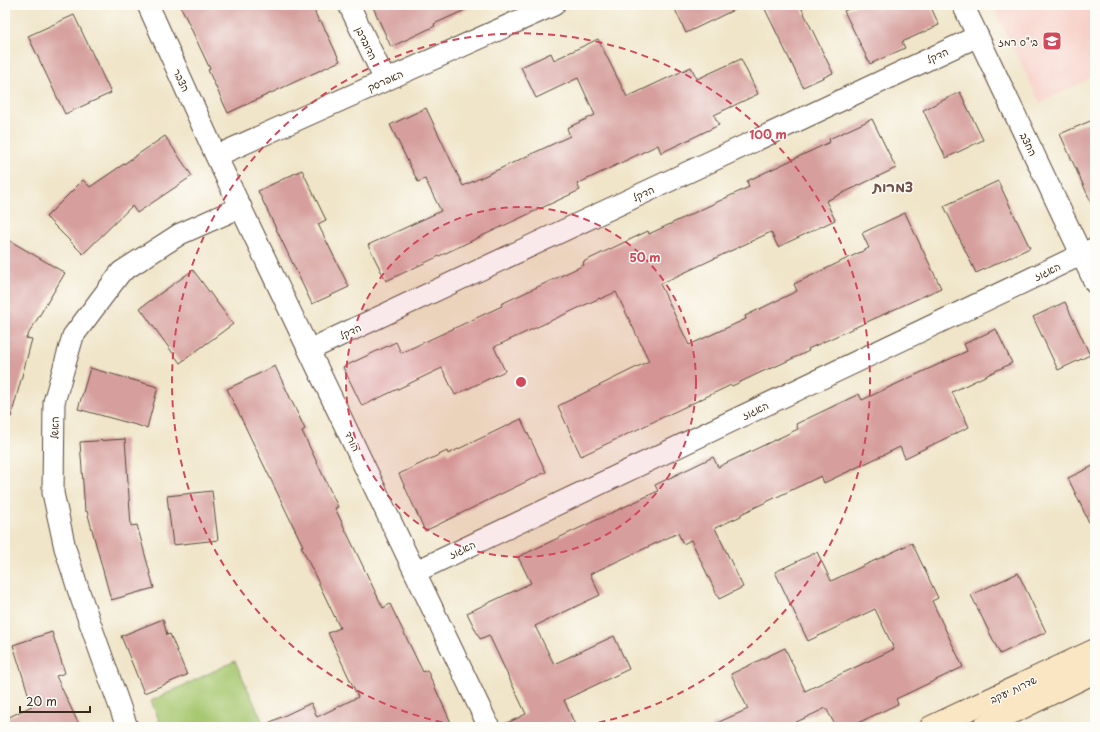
<svg xmlns="http://www.w3.org/2000/svg" width="1100" height="732" viewBox="0 0 1100 732" font-family="'Playpen Sans','Playpen Sans Hebrew',sans-serif">
	<style>
		.built { fill: #f7d1c9 }
		.green { fill: #a7c871; stroke: #717948 }
		.building { fill: #d69f9d }
		.lines { fill: none; stroke-linecap: round; stroke-linejoin: round }
		.street-casing { stroke: #564638; stroke-width: 23 }
		.secondary-casing { stroke: #564638; stroke-width: 24 }
		.street { stroke: #fff; stroke-width: 21 }
		.secondary { stroke: #fbe6c4; stroke-width: 22 }
		.ring { fill: none; stroke: #d1495b; stroke-width: 2; stroke-dasharray: 7 5 }
		.labels { text-anchor: middle; dominant-baseline: central; stroke-width: 3; stroke-linejoin: round; paint-order: stroke }
		.poi-label { font-size: 10px; fill: #3b2a1e; stroke: #fdfcf7; text-anchor: end }
		.street-label { font-size: 10px; fill: #3b2a1e; stroke: #fdfcf7 }
		.district-label { font-size: 14px; font-weight: bold; fill: #71534a; stroke: #fdfcf7 }
		.centre { fill: #d1495b; stroke: #fdfcf7; stroke-width: 2 }
		.ring-label { font-size: 12px; text-anchor: middle; font-weight: bold; fill: #d1495b; stroke: #fdfcf7; stroke-width: 3; stroke-linejoin: round; paint-order: stroke }
	</style>
	<rect width="100%" height="100%" fill="#fdfcf7"/>
	<filter id="ink" filterUnits="userSpaceOnUse"><feTurbulence type="fractalNoise" baseFrequency=".025" numOctaves="2"/><feDisplacementMap in="SourceGraphic" scale="8" xChannelSelector="R" yChannelSelector="G"/><feConvolveMatrix kernelMatrix="1 2 1 2 8 2 1 2 1" color-interpolation-filters="sRGB"/></filter>
	<filter id="wash" filterUnits="userSpaceOnUse"><feTurbulence type="fractalNoise" baseFrequency=".012" numOctaves="4" result="noise"/><feDisplacementMap in="SourceGraphic" scale="16" xChannelSelector="R" yChannelSelector="G"/><feGaussianBlur stdDeviation="0.9" result="paint"/><feColorMatrix in="noise" values="0 0 0 0 0 0 0 0 0 0 0 0 0 0 0 0 0 1.4 0 .05"/><feComposite in="paint" operator="in"/></filter>
	<g filter="url(#wash)">
		<rect width="100%" height="100%" fill="#f0e5c9"/>
		<!-- built -->
		<path class="built" d="M992 5H1095V76L1040 103Z"/>
		<!-- green -->
		<path class="green" d="M235 661 265 727H162L151 701Z"/>
		<g id="blocks">
			<!-- building -->
			<path class="building" d="M180 5H312L319 22 321 21 340 61 228 113 208 70 210 69Z
				M372 5H476L434 24 435 26 391 47Z
				M673 5H744L686 33Z
				M763 5H800L833 73 803 87Z
				M857 5H930L939 25 902 42 905 48 870 64 844 11Z
				M74 15 111 93 65 114 28 36Z
				M598 39 627 97 691 67 697 79 741 59 758 94 714 115 719 125 661 153 658 145 577 184 580 190 386 281 368 245 441 211 425 179 418 182 390 125 426 108 463 186 570 136 567 128 595 115 578 78 536 98 521 67 551 53 554 60Z
				M960 92 983 140 946 158 923 110Z
				M872 119 896 168 826 201 835 220 778 247 771 232 660 284 689 345 746 319 745 316 797 291 794 284 869 248 862 233 905 213 941 288 808 349 809 351 770 369V368L732 386 731 385 581 456 558 406 649 361 616 292 600 299V298L494 347 505 371 455 395 442 368 362 406 343 367 396 342 401 353 502 306 501 304 584 265 583 262 648 231 649 234 749 187 747 181 830 142 829 139Z
				M1095 119V211L1060 134Z
				M165 136 192 176 137 213 132 206 83 254 46 217 83 180 90 187Z
				M302 170 326 220 318 224 349 287 312 304 258 191Z
				M998 181 1030 248 976 273 944 206Z
				M5 238 65 273 26 338 32 339 11 417 5 416Z
				M193 270 233 324 180 363 140 308Z
				M1065 302 1090 355 1058 370 1033 317Z
				M996 329 1012 363 952 392 969 427 905 458 900 447 824 483 821 476 741 514V516L715 528 743 587 719 599 691 540 683 544 678 533 590 574 600 595 535 626 554 664 614 636 629 669 564 700 576 727H501V726L526 714 489 635 480 639 467 613 531 583 518 557 658 491 655 485 713 457 718 467 798 429 796 424 859 394 862 400 967 351 964 344Z
				M275 366 305 429 302 431 338 507 335 508 383 608 390 604 423 672 427 670 453 727H260L311 703 317 717 358 697 328 633 340 628 301 546H303L227 389Z
				M90 368 158 387 147 428 78 409Z
				M521 419 546 472 425 531 399 474 447 451 448 454Z
				M125 439 131 526 137 525 154 588 111 600 87 511H85L80 442Z
				M1095 465V535L1068 478Z
				M212 491 218 540 173 545 167 496Z
				M912 543 938 598 932 601 963 667 896 699 898 704 849 727H836L826 708 786 727H708L748 709 731 674 785 648 805 691 894 649 875 609 808 641 775 572 817 552 831 581Z
				M1018 573 1046 632 1000 654 971 595Z
				M163 619 167 635 170 634 187 675 144 693 121 636Z
				M52 632 65 673 56 676 80 727H5V719L32 706 13 645Z"/>
		</g>
	</g>
	<g filter="url(#ink)">
		<use href="#blocks" fill-opacity="0" stroke="#564638" stroke-width="1"/>
		<g class="lines">
			<defs>
				<path id="street" d="M148 5 216 156 489 727
					M349 5 385 80
					M963 5 1095 283
					M216 156 554 5
					M309 350 978 36
					M415 572 1095 248
					M127 727 79 592 65 548 53 493 54 402 73 336 121 272 180 234 241 207"/>
				<path id="secondary" d="M931 727 1095 650
					M983 727 1095 672"/>
			</defs>
			<!-- street casing -->
			<use href="#street" class="street-casing"/>
			<!-- secondary casing -->
			<use href="#secondary" class="secondary-casing"/>
			<!-- street -->
			<use href="#street" class="street"/>
			<!-- secondary -->
			<use href="#secondary" class="secondary"/>
		</g>
	</g>
	<!-- distance rings -->
	<circle cx="521" cy="382" r="175" fill="#d1495b" fill-opacity=".12"/>
	<g class="ring">
		<circle cx="521" cy="382" r="175"/>
		<path d="M466 727A349 349 0 1 1 576 727"/>
	</g>
	<!-- icons -->
	<defs>
		<symbol id="school-square" viewBox="-11 -11 22 22"><rect x="-9" y="-9" width="18" height="18" rx="4" fill="#d1495b" stroke="#fdfcf7"/><path d="M0-5L7-2L0 1L-7-2ZM-4 1L0 2.5L4 1V4Q0 6-4 4Z" fill="#fff"/></symbol>
	</defs>
	<g fill-rule="evenodd">
		<use href="#school-square" x="1041" y="30" width="22" height="22"/>
	</g>
	<g class="labels">
		<!-- poi labels -->
		<g class="poi-label">
			<text x="1038" y="41">בי"ס רמז</text>
		</g>
		<!-- street labels -->
		<g class="street-label">
			<text transform="translate(367 43) rotate(64)">הדובדבן</text>
			<text transform="translate(937 55) rotate(-25)">הדקל</text>
			<text transform="translate(182 80) rotate(65)">הצבר</text>
			<text transform="translate(385 80) rotate(-24)">האפרסק</text>
			<text transform="translate(1029 144) rotate(64)">החצב</text>
			<text transform="translate(643 193) rotate(-25)">הדקל</text>
			<text transform="translate(1047 271) rotate(-25)">האגוז</text>
			<text transform="translate(350 331) rotate(-25)">הדקל</text>
			<text transform="translate(755 410) rotate(-25)">האגוז</text>
			<text transform="translate(54 428) rotate(-89)">האשל</text>
			<text transform="translate(353 441) rotate(65)">הורד</text>
			<text transform="translate(462 549) rotate(-25)">האגוז</text>
			<text transform="translate(1013 689) rotate(-25)">שדרות יעקב</text>
		</g>
		<!-- district labels -->
		<g class="district-label">
			<text x="893" y="186">צמרות</text>
		</g>
	</g>
	<circle cx="521" cy="382" r="6" class="centre"/>
	<g class="ring-label">
		<text x="768" y="139">100 m</text>
		<text x="645" y="262">50 m</text>
	</g>
	<!-- margin -->
	<rect width="1100" height="732" fill="none" stroke="#fdfcf7" stroke-width="20"/>
	<!-- scale -->
	<path d="M20 706v6h70v-6" fill="none" stroke="#3b2a1e" stroke-width="2"/>
	<text x="26" y="706" font-size="12" fill="#3b2a1e" stroke="#fdfcf7" stroke-width="3" paint-order="stroke">20 m</text>
</svg>
